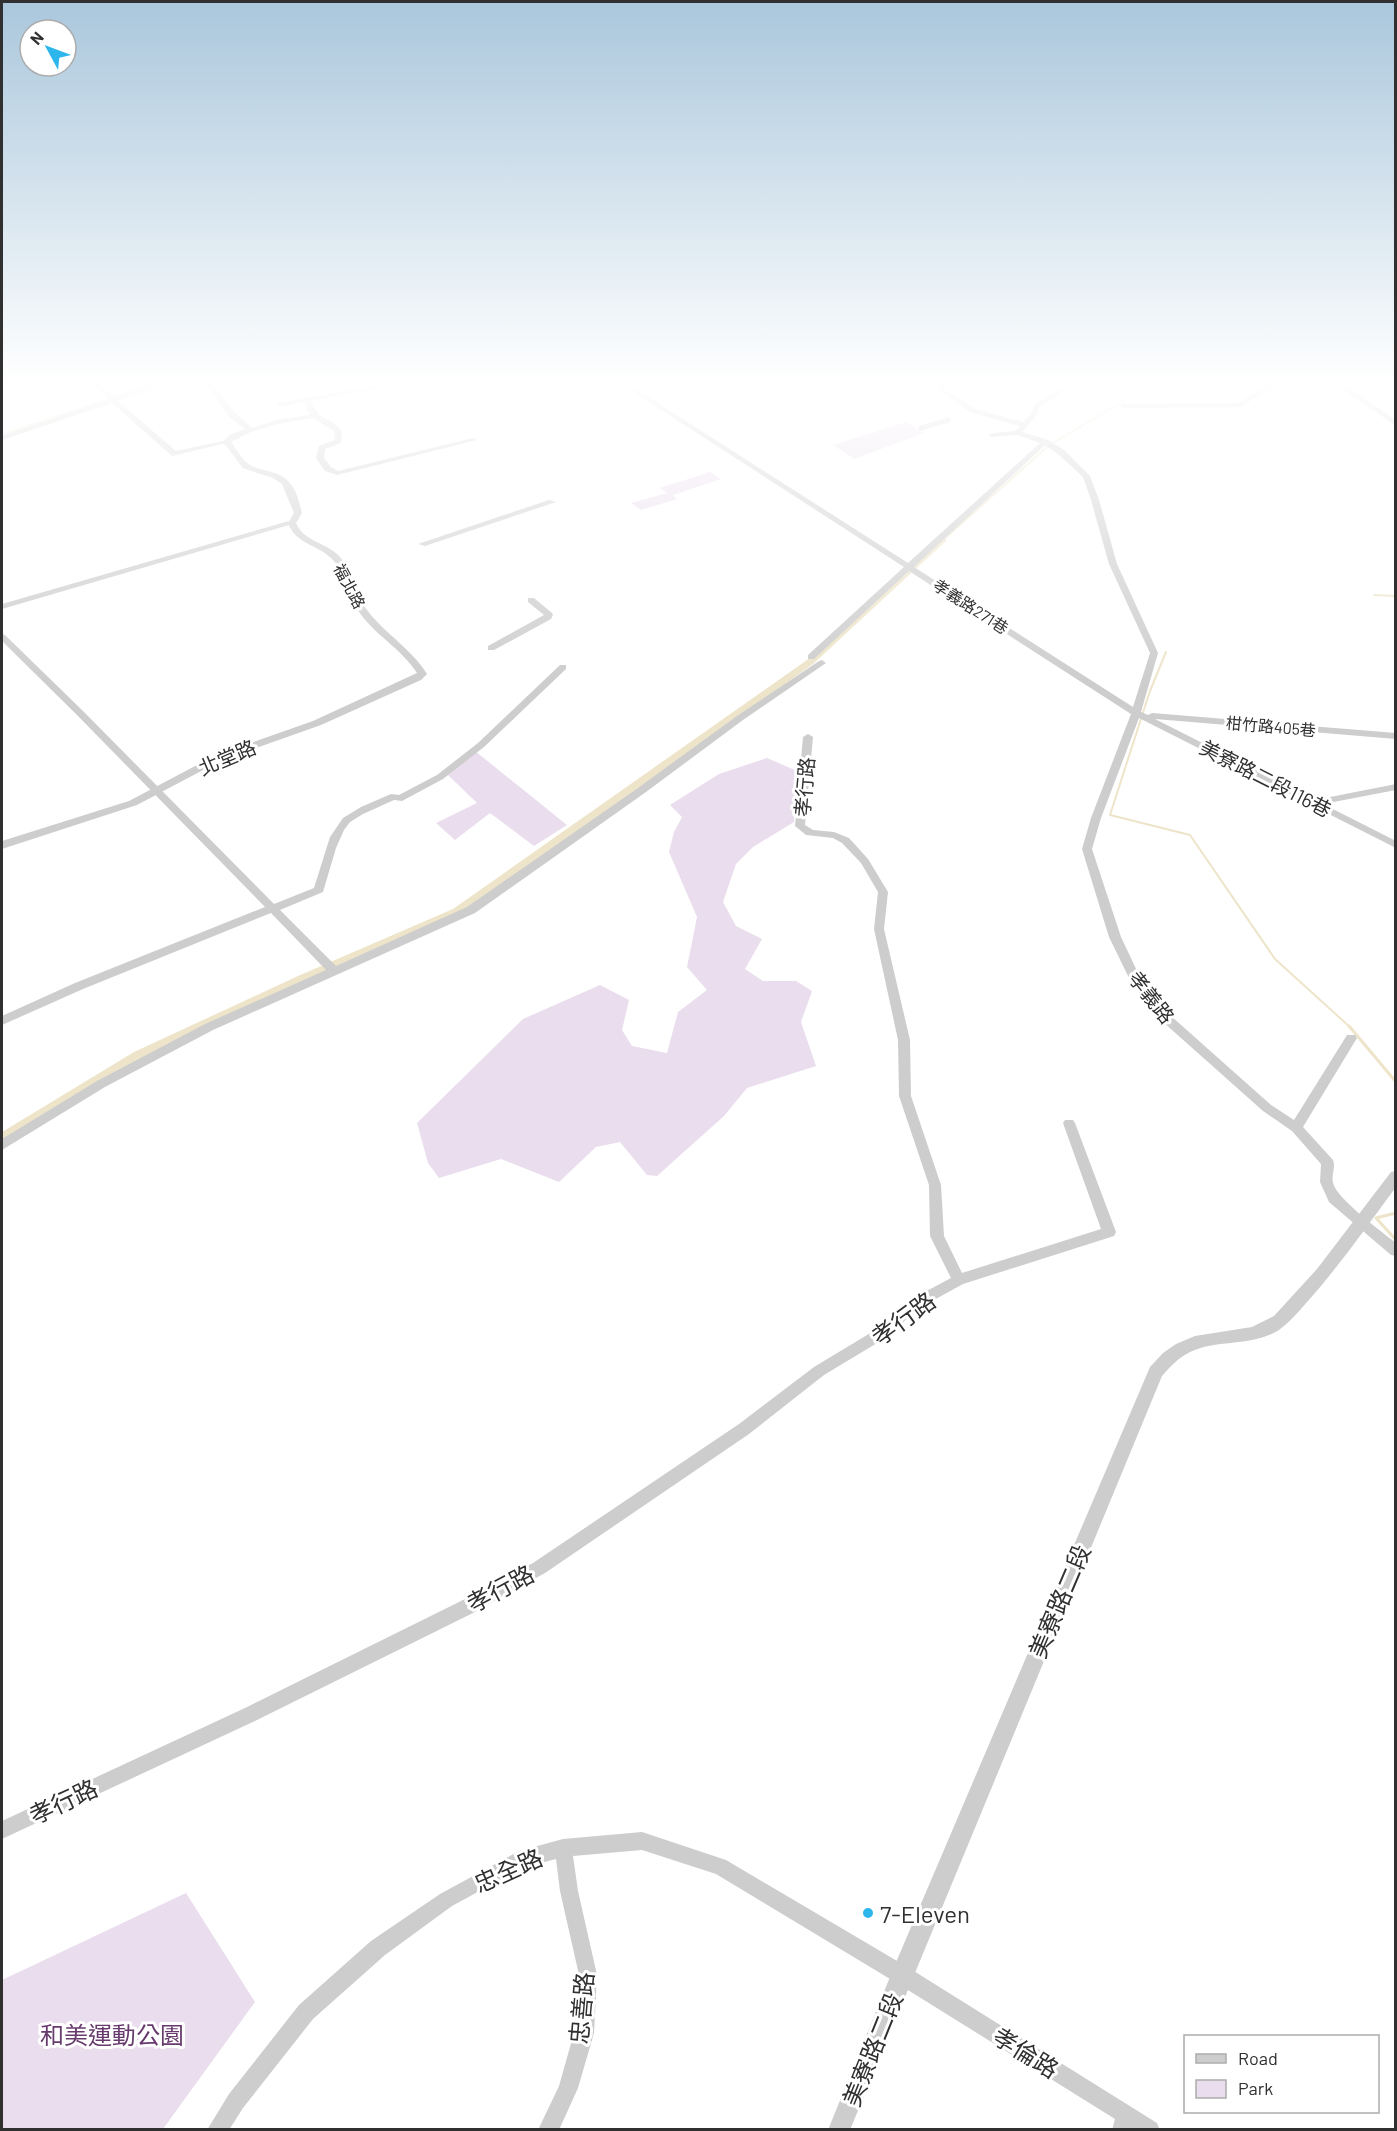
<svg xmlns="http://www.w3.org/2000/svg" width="1397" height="2131" viewBox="0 0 1397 2131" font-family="Barlow,'Noto Sans TC',sans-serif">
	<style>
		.green { fill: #eadded }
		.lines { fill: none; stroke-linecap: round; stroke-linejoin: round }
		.stream-far1 { stroke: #ede4c9; stroke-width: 2 }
		.stream { stroke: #ede4c9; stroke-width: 3 }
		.canal { fill: #ede4c9; fill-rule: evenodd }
		.pedestrian { stroke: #cdcdcd; stroke-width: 5 }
		.minor { fill: #cdcdcd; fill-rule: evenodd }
		.tertiary { fill: #cdcdcd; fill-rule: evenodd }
		.poi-dot { fill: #2db6eb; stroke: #fff; stroke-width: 2 }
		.labels { text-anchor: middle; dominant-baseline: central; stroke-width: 6; stroke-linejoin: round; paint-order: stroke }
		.far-street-label { font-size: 16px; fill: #303030; stroke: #fff }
		.street-label { font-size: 20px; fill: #303030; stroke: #fff }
		.near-street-label { font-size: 24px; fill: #303030; stroke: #fff }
		.near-poi-label { font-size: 24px; fill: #303030; stroke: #fff; text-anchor: start }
		.near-park-label { font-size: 24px; fill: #673b6d; stroke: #fff }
	</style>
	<rect width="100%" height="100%" fill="#fff"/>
	<!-- green -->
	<path class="green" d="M906 422 924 433 854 459 833 445Z
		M710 472 721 479 673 495 677 499 641 510 631 503 667 493 660 488Z
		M475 751 567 825 534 846 490 813 455 840 436 823 477 803 448 775Z
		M767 758 797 771 794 822 753 847 736 864 723 902 736 926 762 939 745 969 763 981H796L812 991 801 1022 816 1066 747 1088 724 1116 657 1176 647 1175 620 1142 596 1147 559 1182 501 1159 439 1178 428 1163 417 1123 523 1019 600 985 629 1000 622 1030 632 1046 667 1053 678 1012 707 990 687 967 697 917 669 852 674 832 682 817 670 805 719 774Z
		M186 1893 255 2002 163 2129H2V1980Z"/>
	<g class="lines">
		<!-- stream-far1 -->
		<path class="stream-far1" d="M2 435 152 384
			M943 540 1048 446 1152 384
			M1374 595 1396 596
			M1166 652 1150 691 1110 815 1190 835 1275 959 1351 1028"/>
		<!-- stream -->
		<path class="stream" d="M1349 1026 1396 1082
			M1396 1213 1376 1218 1396 1240"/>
		<!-- canal -->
		<path class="canal" d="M940 538 947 540 813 664 461 915 306 982 142 1058 2 1143V1132L134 1052 298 976 453 909 807 660Z"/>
		<!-- pedestrian -->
		<path class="pedestrian" d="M921 428 948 420"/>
		<!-- minor -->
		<path class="minor" d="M92 384H99L115 397 156 384H164L118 401 176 451 227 440 231 442 172 456 112 403 2 440V436L109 399Z
			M388 384H401L310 401 319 415 335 424 342 431 341 443 325 449 324 458 331 467 338 471 473 438 477 440 337 475 325 471 316 458 319 446 335 440 334 431 313 418 277 424 251 432 247 430 276 420 310 415 304 402 280 406 277 404 278 403Z
			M621 384H628L908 563 1040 443 1017 435 990 437 989 435 993 433 1015 431 1020 426 970 412 940 391 938 384H944L945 389 975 409 1023 422 1031 414 1035 404 1069 384H1076L1040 406 1036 416 1022 432 1048 440 1064 450 1090 476 1099 500 1117 564 1158 653 1141 712 1148 715 1152 713 1396 733V739L1155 719 1315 800 1396 784V790L1323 804 1396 841V848L1139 718 1101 818 1092 849 1121 937 1138 973 1171 1016 1271 1105 1294 1120 1347 1035H1355L1357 1038 1303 1127 1333 1160C1336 1167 1331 1175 1333 1183 1337 1199 1381 1231 1396 1243V1256L1391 1255 1329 1202 1320 1182 1321 1164 1292 1131 1263 1111 1163 1022 1129 978 1109 937 1082 849 1091 818 1131 714 909 571 814 659H808V655L904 567ZM1045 445 1058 454 1083 477 1091 500 1109 564 1150 653 1133 707 914 567Z
			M1269 384H1276L1241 407 1123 408 1120 406 1123 404 1239 403Z
			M549 500 556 502 425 546 418 544Z
			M289 521 296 523 2 609V604Z
			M528 598H534L552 613 553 615 551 619 494 650H488V646L544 615 528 602Z
			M2 634 5 635 83 711 274 904 314 888 330 837 343 818 361 807 391 794 399 795 437 775 478 743 560 665H566V669L484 747 443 779 402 801 394 800 363 814 350 822 344 830 336 848 323 892 280 910 336 966 467 907 638 788 737 716 819 661 822 660 826 663 743 720 646 792 475 913 213 1030 105 1087 2 1150V1139L97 1081 205 1024 326 970 271 913 83 989 2 1025V1016L75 983 265 907 77 715 2 641Z
			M808 734 813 737 805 825 813 830 834 832 849 838 868 859 888 892 884 929 910 1040 911 1096 941 1185 944 1236 962 1273 1101 1229 1063 1123 1065 1120H1073L1075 1123 1116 1232 1114 1236 963 1284 914 1311 892 1334 824 1375 749 1434 545 1573 475 1612 257 1720 2 1839V1821L245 1708 463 1600 533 1563 739 1424 814 1367 882 1326 904 1303 951 1278 930 1236 929 1185 899 1096 898 1040 874 929 878 892 861 863 842 843 833 838 806 835 795 826 803 737Z
			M642 1832 726 1860 909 1968 1157 2123 1160 2130H1112L1115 2119 895 1982 716 1874 642 1850 573 1856 578 1891 597 1975 594 2033 578 2088 559 2130H538L559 2086 574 2033 579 1975 560 1891 556 1859 522 1868 452 1906 385 1955 313 2019 243 2108 229 2130H207L229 2094 299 2005 371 1941 440 1894 519 1851 563 1839Z"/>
		<!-- tertiary -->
		<path class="tertiary" d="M206 384H214L235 413 255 430 231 442C237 450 241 459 250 465 262 472 279 470 289 482 297 490 299 503 302 513L296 523C304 542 326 542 339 556 354 572 354 593 367 610 385 634 411 648 427 674L421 680 321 725 222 760 137 805 2 849V841L129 801 214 756 313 721 417 673C401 648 373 634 357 609 346 594 346 575 333 560 318 544 296 545 288 523L294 513 282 484 273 478 243 468 223 442 229 435 245 429 229 417Z
			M1335 384H1343L1396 420V426Z
			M1396 1171V1187C1367 1226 1340 1265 1308 1301 1299 1311 1290 1322 1279 1330 1252 1347 1218 1339 1190 1352 1178 1358 1170 1367 1162 1376L850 2130H828L894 1967 1150 1367 1163 1353 1176 1344 1195 1336 1252 1327 1274 1316 1317 1269 1391 1172Z"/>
	</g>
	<!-- sky -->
	<linearGradient id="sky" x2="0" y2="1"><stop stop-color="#aac7dc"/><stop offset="0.56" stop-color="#fff"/><stop offset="1" stop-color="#fff" stop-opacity="0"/></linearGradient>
	<rect width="1397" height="682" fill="url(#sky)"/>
	<!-- markers -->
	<circle class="poi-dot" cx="868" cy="1913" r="6"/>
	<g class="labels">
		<!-- far-street labels -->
		<g class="far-street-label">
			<text transform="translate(350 586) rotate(62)">福北路</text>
			<text transform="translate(971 606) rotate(33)">孝義路271巷</text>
			<text transform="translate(1271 726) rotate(5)">柑竹路405巷</text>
		</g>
		<!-- street labels -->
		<g class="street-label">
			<text transform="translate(227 757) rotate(-23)">北堂路</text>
			<text transform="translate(1266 778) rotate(27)">美寮路二段116巷</text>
			<text transform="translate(804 787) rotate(-85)">孝行路</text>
			<text transform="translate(1152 997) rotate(52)">孝義路</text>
		</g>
		<!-- near-street labels -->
		<g class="near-street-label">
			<text transform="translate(903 1318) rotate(-36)">孝行路</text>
			<text transform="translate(500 1588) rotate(-28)">孝行路</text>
			<text transform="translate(1059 1601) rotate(-67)">美寮路二段</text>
			<text transform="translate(63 1801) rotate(-25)">孝行路</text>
			<text transform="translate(508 1870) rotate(-24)">忠全路</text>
			<text transform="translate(581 2008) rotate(-85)">忠善路</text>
			<text transform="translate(872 2049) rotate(-68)">美寮路二段</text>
			<text transform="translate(1026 2052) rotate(32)">孝倫路</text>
		</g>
		<!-- near-poi labels -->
		<g class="near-poi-label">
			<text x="880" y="1913">7-Eleven</text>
		</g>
		<!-- near-park labels -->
		<g class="near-park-label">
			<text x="112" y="2034">和美運動公園</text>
		</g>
	</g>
	<!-- border -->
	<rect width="1397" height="2131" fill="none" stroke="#303030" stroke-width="6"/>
	<!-- legend -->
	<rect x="1184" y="2035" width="195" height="78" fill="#ffffff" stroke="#acacac" stroke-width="1.5"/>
	<rect x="1196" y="2054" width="30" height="9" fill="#cdcdcd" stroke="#acacac" stroke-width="1.5"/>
	<text x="1238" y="2065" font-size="18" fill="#303030">Road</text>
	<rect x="1196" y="2080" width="30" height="18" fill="#eadded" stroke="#acacac" stroke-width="1.5"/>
	<text x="1238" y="2095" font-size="18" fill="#303030">Park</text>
	<!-- north arrow -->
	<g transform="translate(48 48) rotate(311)"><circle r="28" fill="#ffffff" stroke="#acacac" stroke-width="1.5"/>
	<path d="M0-4.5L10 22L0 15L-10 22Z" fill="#2db6eb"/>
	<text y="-9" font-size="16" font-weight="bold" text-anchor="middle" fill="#303030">N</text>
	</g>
</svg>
